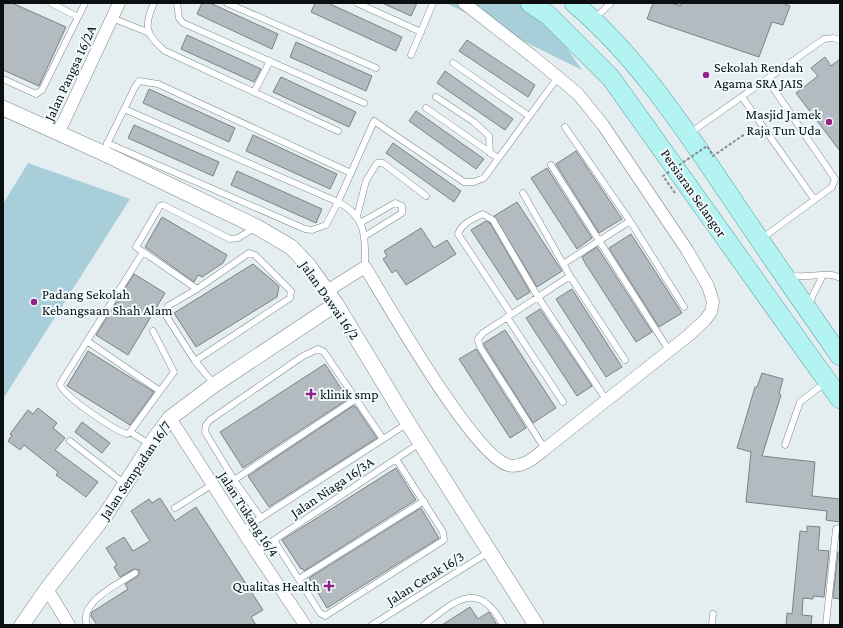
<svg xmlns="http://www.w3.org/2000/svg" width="843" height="628" viewBox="0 0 843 628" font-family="'Crimson Pro',serif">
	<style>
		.green { fill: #a7ced9 }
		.building { fill: #b3bac0; stroke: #7b8287 }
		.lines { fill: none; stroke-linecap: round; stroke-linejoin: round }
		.service-casing { stroke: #7f888a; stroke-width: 7 }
		.minor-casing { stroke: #7f888a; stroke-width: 13 }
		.tertiary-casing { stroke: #7f888a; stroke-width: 16 }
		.primary-casing { stroke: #579f9e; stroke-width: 20 }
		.service { stroke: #fff; stroke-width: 6 }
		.minor { stroke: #fff; stroke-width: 12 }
		.tertiary { stroke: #fff; stroke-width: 15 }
		.primary { stroke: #b3f4f2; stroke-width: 19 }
		.path-bridge { stroke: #848b8d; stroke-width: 2; stroke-dasharray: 3 2; stroke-linecap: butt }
		.poi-dot { fill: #912384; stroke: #f1fbfe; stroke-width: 1.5 }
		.labels { text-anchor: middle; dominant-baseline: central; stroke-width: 4; stroke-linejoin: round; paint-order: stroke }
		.poi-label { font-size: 14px; fill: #0c0f10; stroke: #f1fbfe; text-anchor: start }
		.street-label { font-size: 14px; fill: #0c0f10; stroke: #f1fbfe }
	</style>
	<rect width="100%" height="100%" fill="#e4eef1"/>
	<!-- green -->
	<path class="green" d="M446 3H524L545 16 582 70Z
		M28 163 130 199 3 399V204Z"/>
	<!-- building -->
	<path class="building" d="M3 3H12L66 27 39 86 3 70Z
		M202 3H210L278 34 272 49 197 14Z
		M315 3H328L402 37 396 51 311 12Z
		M382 3H417L411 16Z
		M653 3H671L681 6V3H783L790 6 783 25 772 22 759 57 647 19Z
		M187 35 261 69 254 82 181 49Z
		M467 40 535 85 528 97 459 51Z
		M296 42 372 76 366 91 290 57Z
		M825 57 831 66 840 59V151L796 93 818 76 811 68Z
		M445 71 513 119 505 130 437 83Z
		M281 77 356 112 349 127 273 92Z
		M149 89 235 128 229 142 143 103Z
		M416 111 484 159 476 169 409 121Z
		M134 125 219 162 213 176 128 138Z
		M253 135 337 174 330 189 246 151Z
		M393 143 461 191 454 202 386 153Z
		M576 151 622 219 599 233 556 164Z
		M547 168 592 238 577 249 531 178Z
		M237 171 322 209 316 223 231 185Z
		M517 202 562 271 537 287 494 216Z
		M162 217 227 255 223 263 202 277 198 275 194 282 145 247Z
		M486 221 490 223 530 292 517 300 471 230Z
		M421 228 434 248 447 240 456 254 406 285 396 270 392 273 383 259 387 256 384 251Z
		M631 234 682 313 659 327 609 248Z
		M597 247 652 332 636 342 585 263 582 257Z
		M253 264 279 286 277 297 196 347 174 313Z
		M134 274 165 293 128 355 96 335Z
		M572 289 622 367 606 377 556 299Z
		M540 309 592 386 577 396 526 318Z
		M505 330 556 408 533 423 484 345V343Z
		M476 349 526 428 510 438 459 359Z
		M88 351 154 392 130 425 67 386Z
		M325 364 348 399 243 468 220 432Z
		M762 373 783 379 779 394 781 395 762 456 815 462 812 496 840 499V522L826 520 827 511 746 502 751 452 737 448 755 387H757Z
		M353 406H355L377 438 269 507 248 476Z
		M38 408 57 423 53 428 65 438 55 450 98 482 86 497 56 475 58 472 24 445 20 450 8 441 12 435 10 434 28 410 33 414Z
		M82 422 110 443 102 453 75 432Z
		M396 468 416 500 304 571 302 568 301 569 282 540Z
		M160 498 175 521 196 507 263 610 251 617 256 625H97L91 616 92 612 128 589 125 584 137 577 139 573V570L134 569 120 577 114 567 117 565 106 548 124 537 133 551 150 541 131 511 149 499 152 503Z
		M421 508 439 538 327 608 309 578Z
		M807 526 820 527 818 550 829 551 824 597 813 596V599L803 598 802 615 812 616 811 625H786L787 613 792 614 800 531 807 532Z
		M838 552H840V599L833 598Z
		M470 607 478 619 489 612 497 625H442Z"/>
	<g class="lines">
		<defs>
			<path id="service" d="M51 3 78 17
				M154 3C143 27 146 35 165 51L338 131
				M177 3 179 18 183 23 364 103
				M227 3 376 68
				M357 3 421 32
				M112 18 147 32
				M595 18 611 3
				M411 55 433 3
				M453 63 529 116
				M3 79 36 94 42 90 85 3
				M254 92 270 61
				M436 97 474 122 489 136 490 153
				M742 97 814 199
				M426 108 498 158
				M124 109 338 202C367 217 365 237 365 267
				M565 127 630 221
				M690 133 824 39 833 38 840 40
				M107 143 305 229 312 230 326 225 338 202 374 121 464 182H474L484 178 558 77
				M106 146 135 87 139 81 158 84 351 173
				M551 165 670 352
				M523 193 570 276 625 360
				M357 216 366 181 377 163H383L426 196
				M360 223 395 203 402 206V213L365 236
				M761 239 832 187 835 179 767 79
				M143 252 60 384C63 396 114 430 127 434L130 432 160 391
				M563 264 630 221 684 307
				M789 275C807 280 827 270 840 278
				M197 289 136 247 160 206 163 205 230 239 238 238 256 227
				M810 307 812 297 823 275
				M511 314 458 234C462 223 473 219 483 214L493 220 538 297 607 401
				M507 317 563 402
				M87 341 160 391 174 372 153 331
				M195 361 290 298 291 291 255 255 249 253 197 289 168 306 165 314 195 361 214 384
				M130 432 151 445
				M70 441 125 484
				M785 445 800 402 826 382
				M545 449 480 347 478 339 483 333 570 276
				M234 480 356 399
				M175 508 213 484
				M261 518 234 480 205 432 206 425 210 420 303 356 318 349 324 352 383 439
				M242 530 408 423
				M274 540 320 613 325 616 444 540 443 532 396 459
				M256 552 420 443
				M299 579 424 501
				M87 625C78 602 120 583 135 573
				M372 625 489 552
				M424 625C455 601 478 578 503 625
				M712 625 713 614
				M826 625 836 529 840 528"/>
			<path id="minor" d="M58 134 119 3
				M327 291 365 267C387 303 474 456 508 465 522 469 535 457 545 449L689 335 705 320 711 312 713 302 708 286 687 250 603 125 578 94 532 56 464 3
				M170 418 256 552 305 625
				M47 589 69 625"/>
			<path id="tertiary" d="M3 108 103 153 257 227 291 247 309 266 336 304 408 423 536 625
				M22 625 47 589 106 514 155 438 170 418 214 385 336 304"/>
			<path id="primary" d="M530 3 548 15 611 78 840 399
				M574 3C638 57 684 128 730 196 766 250 803 303 840 356"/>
		</defs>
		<!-- service casing -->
		<use href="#service" class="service-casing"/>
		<!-- minor casing -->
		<use href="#minor" class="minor-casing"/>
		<!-- tertiary casing -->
		<use href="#tertiary" class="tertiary-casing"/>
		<!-- primary casing -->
		<use href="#primary" class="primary-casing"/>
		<!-- service -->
		<use href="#service" class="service"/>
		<!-- minor -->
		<use href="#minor" class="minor"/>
		<!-- tertiary -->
		<use href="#tertiary" class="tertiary"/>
		<!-- primary -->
		<use href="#primary" class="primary"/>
		<!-- path-bridge -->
		<path class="path-bridge" d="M675 193 663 176 707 146 713 156 745 134"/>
	</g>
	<!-- markers -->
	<g class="poi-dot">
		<circle cx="706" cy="75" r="4"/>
		<circle cx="829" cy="122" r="4"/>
		<circle cx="34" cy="302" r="4"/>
		<path d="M309 388h4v4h4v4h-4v4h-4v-4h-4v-4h4z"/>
		<path d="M327 580h4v4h4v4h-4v4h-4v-4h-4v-4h4z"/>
	</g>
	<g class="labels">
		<!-- poi labels -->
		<g class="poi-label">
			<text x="714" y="67">Sekolah Rendah<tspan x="714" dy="16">Agama SRA JAIS</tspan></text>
			<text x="821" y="114" text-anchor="end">Masjid Jamek<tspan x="821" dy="16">Raja Tun Uda</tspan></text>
			<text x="42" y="294">Padang Sekolah<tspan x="42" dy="16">Kebangsaan Shah Alam</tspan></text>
			<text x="320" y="394">klinik smp</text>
			<text x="320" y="586" text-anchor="end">Qualitas Health</text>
		</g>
		<!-- street labels -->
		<g class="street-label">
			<text transform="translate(70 73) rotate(-65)">Jalan Pangsa 16/2A</text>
			<text transform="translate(694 193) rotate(55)">Persiaran Selangor</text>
			<text transform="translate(330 300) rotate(55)">Jalan Dawai 16/2</text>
			<text transform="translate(135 470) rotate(-56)">Jalan Sempadan 16/7</text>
			<text transform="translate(332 487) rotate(-34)">Jalan Niaga 16/3A</text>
			<text transform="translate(249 514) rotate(57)">Jalan Tukang 16/4</text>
			<text transform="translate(425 578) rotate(-32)">Jalan Cetak 16/3</text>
		</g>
	</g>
	<!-- border -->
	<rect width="843" height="628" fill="none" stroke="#0c0f10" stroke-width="8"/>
</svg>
